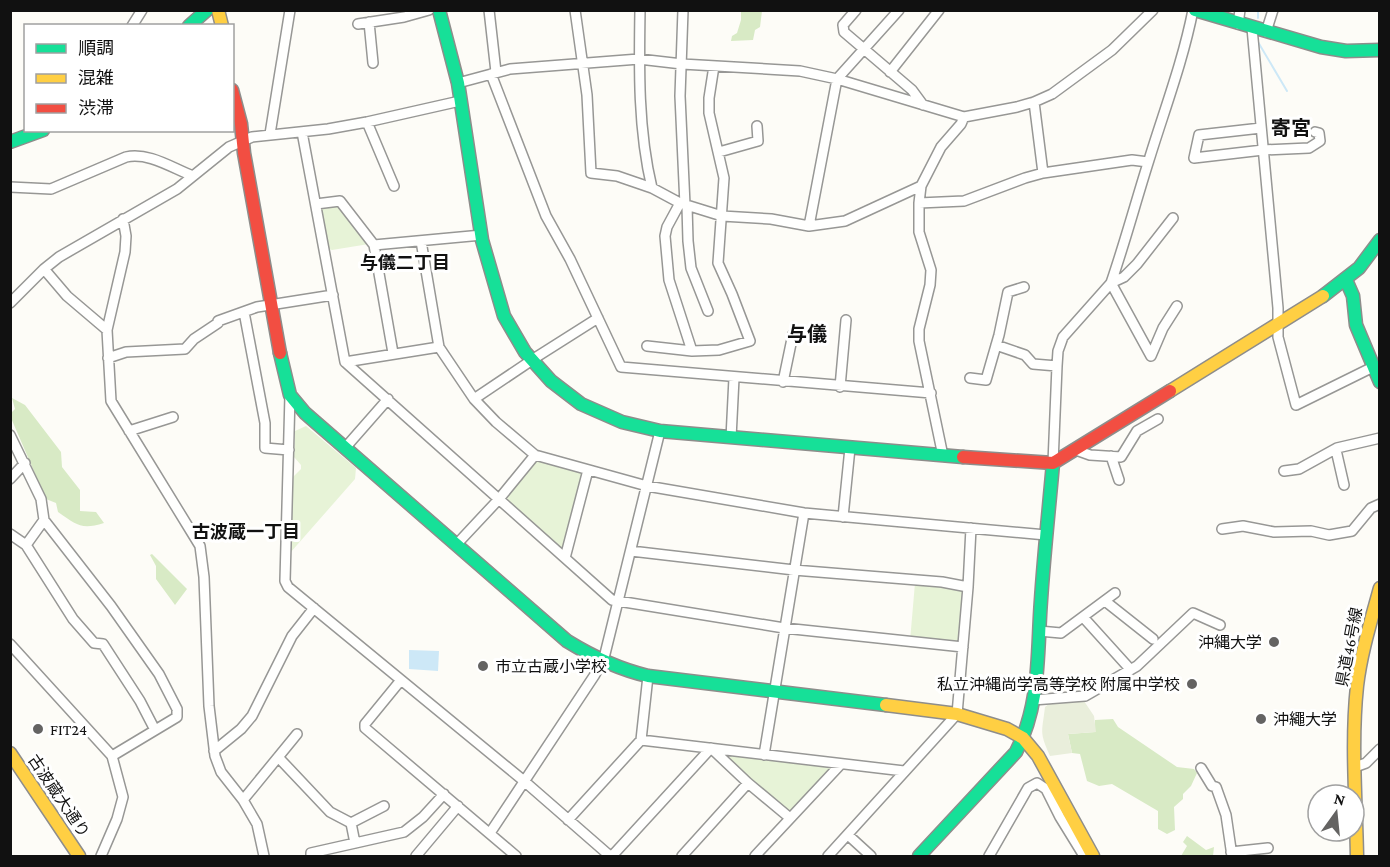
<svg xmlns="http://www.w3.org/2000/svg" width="1390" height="867" viewBox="0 0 1390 867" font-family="'Crimson Pro','Noto Sans JP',serif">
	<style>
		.green { fill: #e7f3d7 }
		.forest { fill: #d8eac5 }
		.cemetery { fill: #e9eedb }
		.water { fill: #cde8f7 }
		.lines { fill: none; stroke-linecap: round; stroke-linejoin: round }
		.stream { stroke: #cde8f7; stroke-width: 2 }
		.street-casing { stroke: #979795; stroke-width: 12 }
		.fast-casing { stroke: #8e8d8b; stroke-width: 15 }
		.slow-casing { stroke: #8e8d8b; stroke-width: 15 }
		.jam-casing { stroke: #8e8d8b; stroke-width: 15 }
		.street { stroke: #fffffe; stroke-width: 9 }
		.fast { stroke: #16e098; stroke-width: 12 }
		.slow { stroke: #ffcf43; stroke-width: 12 }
		.jam { stroke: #f24e42; stroke-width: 12 }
		.poi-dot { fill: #646362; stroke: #fff; stroke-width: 2 }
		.labels { text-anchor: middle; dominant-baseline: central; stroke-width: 6; stroke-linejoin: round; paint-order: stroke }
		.poi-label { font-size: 16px; fill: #111; stroke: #fff; text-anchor: start }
		.street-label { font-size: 16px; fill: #111; stroke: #fff }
		.neighbourhood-label { font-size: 18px; font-weight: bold; fill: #111; stroke: #fff }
		.quarter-label { font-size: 20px; font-weight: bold; fill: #111; stroke: #fff }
	</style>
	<rect width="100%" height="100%" fill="#fdfcf7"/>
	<!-- green -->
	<path class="green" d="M336 203 369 244 332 250 327 248 320 210 323 206Z
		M306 426 356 468 355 479 290 553 293 477 301 469V465L294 457 295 431Z
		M539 461 580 471 583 477 566 546 559 548 506 501 505 496 534 462Z
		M915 583 965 588 957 646 910 641Z
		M730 754 830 765 831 769 791 813 786 812 730 761Z"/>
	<!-- forest -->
	<path class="forest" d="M741 11H762L760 27 755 30 753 40 731 41 732 36 737 33 741 20Z
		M12 398 25 405 61 452 62 467 80 490V511L96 512 104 523C81 530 77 525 58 512L56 503 46 499 11 418V413L15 409Z
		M152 554 187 589 175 605 156 579V566L150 555Z
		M1113 719 1118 727 1177 767 1194 769 1197 773 1191 786 1183 794V799L1174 807 1175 830 1167 834 1158 829V811L1112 784 1099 786 1087 781 1080 754 1072 753 1068 734 1095 732V720Z
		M1187 836 1206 850 1214 847 1213 856H1181L1187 846 1183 842Z"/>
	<!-- cemetery -->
	<path class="cemetery" d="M1084 701 1094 716 1096 732 1068 734 1072 753 1050 756C1039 731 1042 733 1045 707L1050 703Z"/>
	<!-- water -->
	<path class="water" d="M409 650 439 651 438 671 409 669Z"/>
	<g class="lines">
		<!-- stream -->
		<path class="stream" d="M1258 10V18
			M1258 42 1287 91"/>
		<defs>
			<path id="street" d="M489 10 496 72
				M575 10 587 95 591 173 617 176 652 188 680 203 722 216 771 219 809 226 845 221 921 186
				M640 10C639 69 638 130 652 188
				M683 10 680 96 685 205
				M856 10 843 25 844 32 912 90 923 105
				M369 22 373 63
				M358 24 404 17 429 10
				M1238 24 1240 10
				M132 26 142 10
				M1252 28 1278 308V337L1296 405 1373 367
				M1266 32 1273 10
				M890 72 939 10
				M491 74 546 216 570 259 621 367 931 393
				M458 83 510 69 639 59 682 64 800 71 837 79 964 117 1017 107 1034 102 1052 94 1112 50 1153 10
				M1034 102 1043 173
				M367 122 394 186
				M1261 128 1199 135 1194 158 1263 150 1309 148 1320 141 1319 133 1315 132
				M302 132 345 362 612 600 784 628 963 647
				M270 134 290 10
				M719 152 758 141 757 126
				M10 187 51 189 126 157C149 152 172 168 193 176
				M680 203 667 227 665 236 669 280 692 351
				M919 203 964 201 1025 178 1043 173 1132 160 1148 162
				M316 204 340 201 374 245 393 353
				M687 206 688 241 691 268 708 311
				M123 219 126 236 125 252 107 330 111 401 200 546 204 577 209 706 215 756 221 772 243 800 257 824 264 856
				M809 226 837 79 899 10
				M421 241 439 347 474 399 496 422 535 455 647 486 804 513 1046 535
				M374 245 482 235
				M44 269 67 296 107 330
				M10 303 44 269 59 257 177 189 229 147 252 137 328 129 367 122 460 101
				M1177 306 1163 328 1151 356 1111 283C1125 242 1136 201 1149 160 1164 111 1183 61 1193 10
				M244 312 265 423V448L289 450
				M218 321 257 307 333 295
				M996 345 1025 355 1033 364 1057 366
				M647 346 692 351 719 350 750 341 732 294 718 263 724 178 709 113V98L714 66
				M108 358 126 352 185 349 194 339 218 323
				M345 362 439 347
				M970 378 986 380 999 335 1008 292 1024 287
				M783 382 793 334
				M840 387 846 320
				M290 395 285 581 288 587 524 781 610 856
				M474 399 538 356 598 318
				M129 431 173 417
				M10 435 41 499 44 520 111 606 159 674 177 709V717L112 756
				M731 438 734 378
				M345 448 388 399
				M1076 450 1090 455 1121 457 1137 431 1158 419
				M1336 450 1344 485
				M943 456 919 341V329L930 285 931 270 919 232V203L921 186 941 147 961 124 964 117
				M1111 456 1119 480
				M1053 463 1057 366 1058 351 1063 337 1111 283 1124 277 1137 264 1173 218
				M1284 471 1299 469 1337 448 1380 438
				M10 479 25 463
				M843 517 850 448
				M1222 529 1243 526 1274 532 1311 531 1329 535 1352 531 1371 508 1380 504
				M10 534 26 545 73 619 94 643 103 644 140 701 155 730
				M26 545 44 520
				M456 545 499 499 535 455
				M631 551 794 570 942 582 968 587
				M565 558 588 470
				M1105 601 1153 639
				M1083 617 1130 669
				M1039 631 1061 633 1115 593
				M10 644 112 756 123 797 117 819 101 856
				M401 680 365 724V728L516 856
				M1033 700 1085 696 1137 666 1193 613 1220 625
				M641 740 904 771
				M711 748 748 783 790 818
				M214 751 241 729 252 716 292 636 314 608
				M764 755 804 513
				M278 757 330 812 351 823 355 843
				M1355 767 1366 763 1380 749
				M1201 768 1212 786 1216 787 1226 815 1232 856
				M243 800 297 734
				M568 820 641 740 648 676
				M351 823 384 806
				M490 833 594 676 604 658 660 431
				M848 835 871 856
				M1231 852 1268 848
				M311 856V853L404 832 423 817 444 794
				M416 856 458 806
				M612 856 711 748
				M682 856 748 783
				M755 856 841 764
				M828 856 957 714 968 587 971 528
				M989 856 1028 788 1037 783 1046 789 1060 817 1084 856"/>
			<path id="fast" d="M439 10 458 83 482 240 504 316 525 352 551 381 581 404 622 422 660 431 963 457
				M1195 10 1321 47 1346 51 1380 50
				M189 26 207 10
				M10 142 43 130
				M1346 280 1353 296 1356 325 1380 382
				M1323 296 1359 268 1380 240
				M280 353 290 395 305 413 567 641C593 657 618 669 648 676L886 705
				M919 856 1016 752C1041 704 1037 652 1041 600 1044 554 1049 509 1053 463"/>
			<path id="slow" d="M218 10 222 26
				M1170 391 1323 296
				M886 705 957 714 1007 729 1023 738 1038 756 1093 856
				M10 753 79 856
				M1357 856C1356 800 1351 742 1357 686 1361 652 1371 621 1380 588"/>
			<path id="jam" d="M232 90 241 124 244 153 280 353
				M963 457 1053 463 1170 391"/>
		</defs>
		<!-- street casing -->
		<use href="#street" class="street-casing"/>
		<!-- fast casing -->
		<use href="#fast" class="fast-casing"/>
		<!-- slow casing -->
		<use href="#slow" class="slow-casing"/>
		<!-- jam casing -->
		<use href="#jam" class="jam-casing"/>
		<!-- street -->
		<use href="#street" class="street"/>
		<!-- fast -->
		<use href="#fast" class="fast"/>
		<!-- slow -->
		<use href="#slow" class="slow"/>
		<!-- jam -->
		<use href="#jam" class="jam"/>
	</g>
	<!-- markers -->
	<g class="poi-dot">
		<circle cx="1274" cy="642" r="6"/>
		<circle cx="483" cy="666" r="6"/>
		<circle cx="1192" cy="684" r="6"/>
		<circle cx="1261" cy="719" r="6"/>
		<circle cx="38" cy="729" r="6"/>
	</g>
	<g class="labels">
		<!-- poi labels -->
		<g class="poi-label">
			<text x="1262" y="642" text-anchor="end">沖縄大学</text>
			<text x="495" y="666">市立古蔵小学校</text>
			<text x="1180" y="684" text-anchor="end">私立沖縄尚学高等学校 附属中学校</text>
			<text x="1273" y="719">沖繩大学</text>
			<text x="50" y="729">FIT24</text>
		</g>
		<!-- street labels -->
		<g class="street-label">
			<text transform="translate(1349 647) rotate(-79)">県道46号線</text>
			<text transform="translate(59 796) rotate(56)">古波蔵大通り</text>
		</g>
		<!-- neighbourhood labels -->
		<g class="neighbourhood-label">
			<text x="405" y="263">与儀二丁目</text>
			<text x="246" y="532">古波蔵一丁目</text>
		</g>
		<!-- quarter labels -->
		<g class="quarter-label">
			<text x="1291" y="128">寄宮</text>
			<text x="807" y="334">与儀</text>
		</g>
	</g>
	<!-- border -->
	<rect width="1390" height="867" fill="none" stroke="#111111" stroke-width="24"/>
	<!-- legend -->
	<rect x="24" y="24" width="210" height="108" fill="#ffffff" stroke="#a0a0a0" stroke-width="1.5"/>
	<rect x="36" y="44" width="30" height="9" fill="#16e098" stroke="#a0a0a0" stroke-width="1.5"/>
	<text x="78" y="54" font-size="18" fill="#111111">順調</text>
	<rect x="36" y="74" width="30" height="9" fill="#ffcf43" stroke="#a0a0a0" stroke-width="1.5"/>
	<text x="78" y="84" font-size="18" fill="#111111">混雑</text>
	<rect x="36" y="104" width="30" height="9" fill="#f24e42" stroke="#a0a0a0" stroke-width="1.5"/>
	<text x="78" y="114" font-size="18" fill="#111111">渋滞</text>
	<!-- north arrow -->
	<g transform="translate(1336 813) rotate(15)"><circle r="28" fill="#ffffff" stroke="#a0a0a0" stroke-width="1.5"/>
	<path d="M0-4.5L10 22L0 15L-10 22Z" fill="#646362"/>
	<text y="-9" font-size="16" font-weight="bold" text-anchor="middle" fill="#111111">N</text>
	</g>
</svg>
